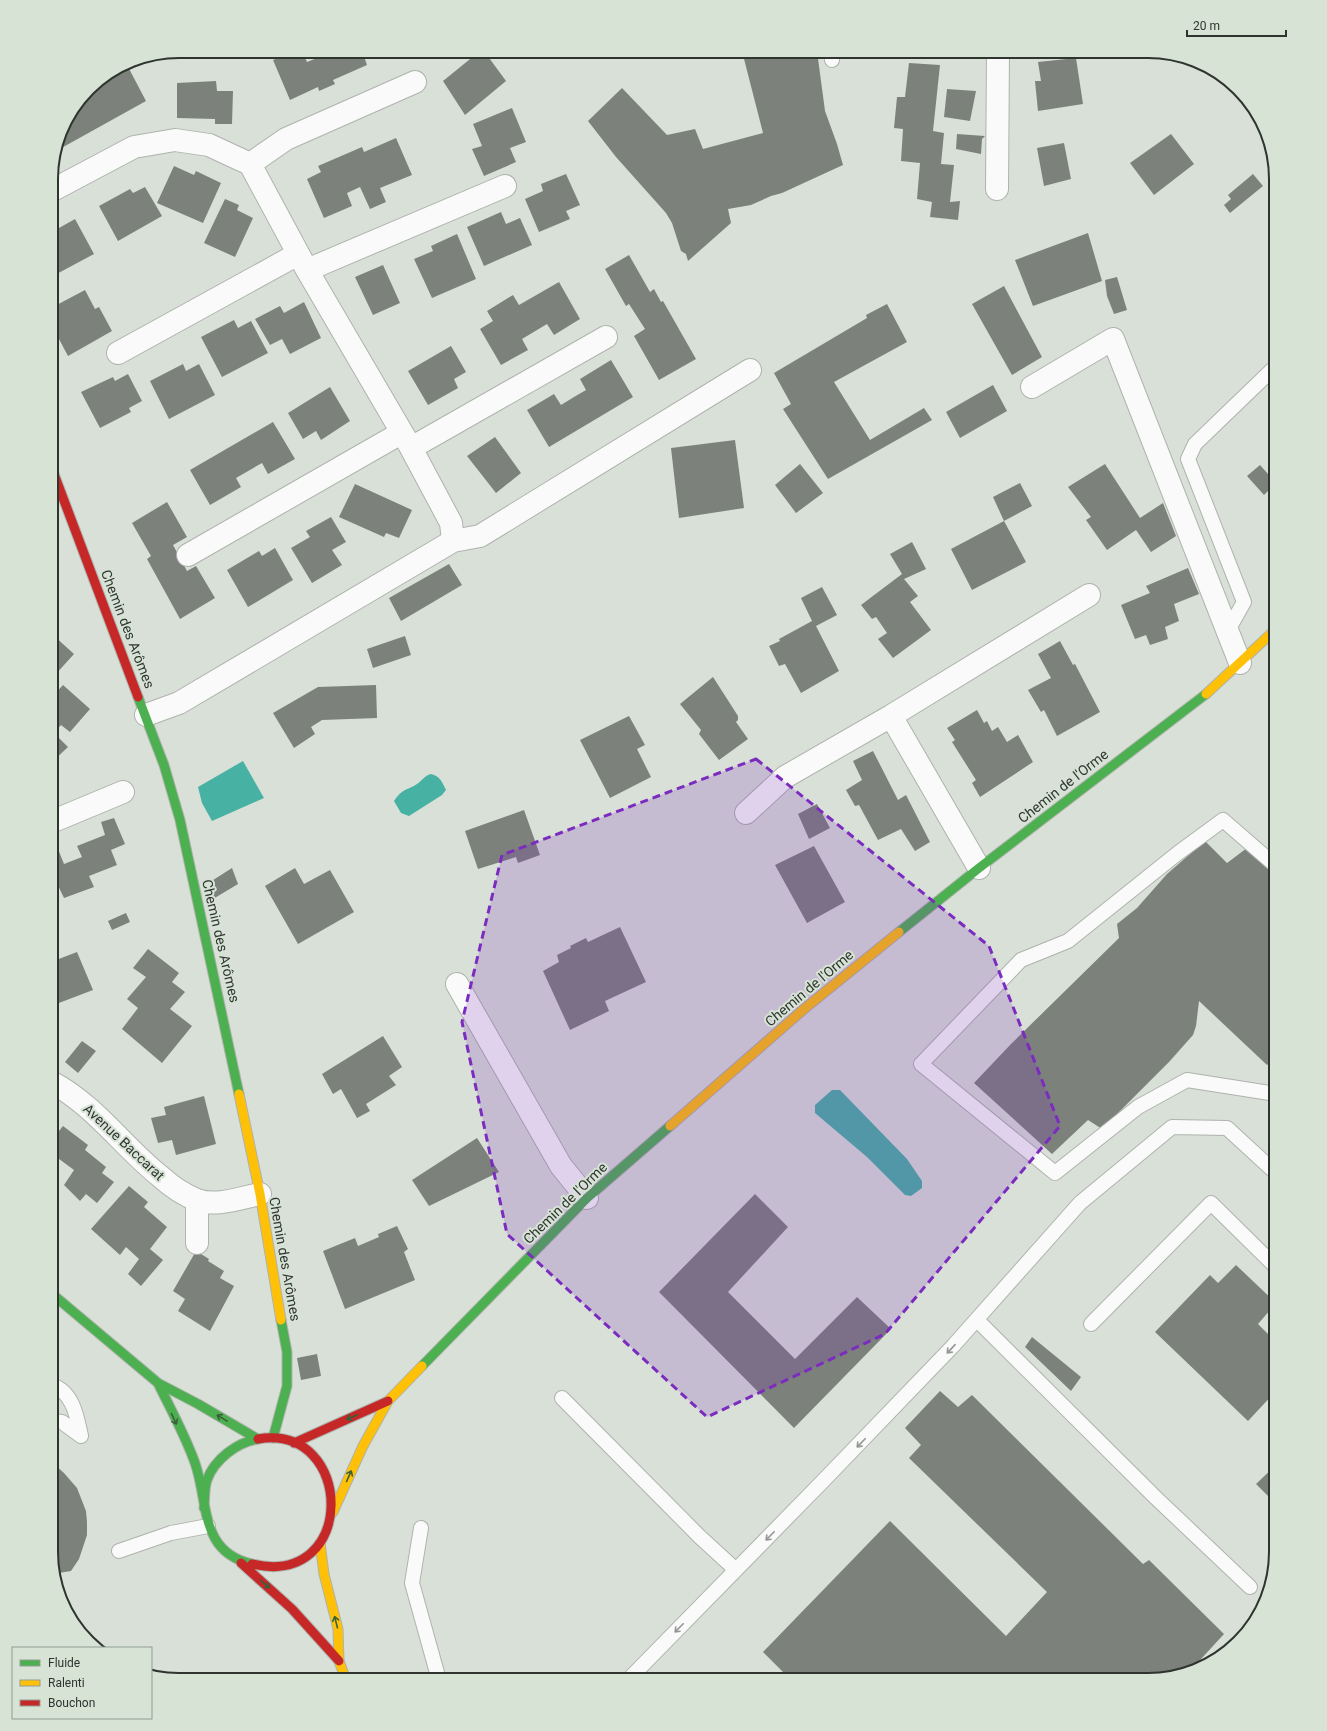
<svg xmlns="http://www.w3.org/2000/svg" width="1327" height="1731" viewBox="0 0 1327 1731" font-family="Roboto,sans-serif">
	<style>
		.water { fill: #47b2a3 }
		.building { fill: #7c817c }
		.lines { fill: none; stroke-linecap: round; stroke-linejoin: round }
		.lane-casing { stroke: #aeb3ad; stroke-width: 16 }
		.street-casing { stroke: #aeb3ad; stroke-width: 24 }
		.fast-casing { stroke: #aeb3ad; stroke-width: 11 }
		.slow-casing { stroke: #aeb3ad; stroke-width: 11 }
		.jam-casing { stroke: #aeb3ad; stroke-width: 11 }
		.lane { stroke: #f9faf9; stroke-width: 14 }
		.street { stroke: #f9faf9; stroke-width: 22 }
		.fast { stroke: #4caf50; stroke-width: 9 }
		.slow { stroke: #ffc107; stroke-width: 9 }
		.jam { stroke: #c62828; stroke-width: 9 }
		.oneway { stroke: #949794 }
		.oneway2 { stroke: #395f3b }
		.marked { fill: #7b2cbf; fill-opacity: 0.2; stroke: #7b2cbf; stroke-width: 3; stroke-dasharray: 8 5; stroke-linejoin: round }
		.labels { text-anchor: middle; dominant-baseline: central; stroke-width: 4; stroke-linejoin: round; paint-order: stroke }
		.street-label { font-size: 14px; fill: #2f342f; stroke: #d6e3d5 }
		.rim { fill: none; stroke: #2f342f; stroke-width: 2 }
	</style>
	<rect width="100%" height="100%" fill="#d9e0d8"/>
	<!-- water -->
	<path class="water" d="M243 761 264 798 212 821 202 803 198 787Z
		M431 774C440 776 442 782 446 790L442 795 409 816 401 813 394 801C403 788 406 791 417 784 423 780 424 776 431 774Z
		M832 1090H840L907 1159 922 1181V1188L911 1196 905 1195 867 1157 815 1113V1105Z"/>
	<!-- building -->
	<path class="building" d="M295 51H302L307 62 322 56 319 51H362L367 65 333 80 335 84 319 91 318 87 290 100 273 60Z
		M480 51H484L506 81 465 115 443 81Z
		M742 51H817L825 111 837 144 843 165 782 193 771 196 751 205 728 209 731 223 688 261 686 254 681 251 672 223 666 213 616 157 588 121 622 88 667 135 695 129 703 149 763 133Z
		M933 51H958L957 56Z
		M1076 58 1083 104 1038 111 1035 81H1041L1038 62Z
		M126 63 146 101 56 151 64 122 94 83Z
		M909 63 940 65 933 131 944 133 941 164 954 165 950 202 960 201 958 220 930 217 932 202 917 199 920 163 901 161 903 129 894 128 897 97H905Z
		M216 81 217 91H233L232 124H215V119L177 118V83Z
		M947 89 976 91 970 121 944 117Z
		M512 108 526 142 510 148 516 162 484 176 472 149 482 146 473 124Z
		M957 134 985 136 982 139 981 154 956 149Z
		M1171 134 1194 164 1154 195 1130 163Z
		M396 138 412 175 380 188 386 202 370 209 360 187 347 193 352 206 324 218 307 179 321 172 318 166 362 147 364 152Z
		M1064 143 1071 179 1044 186 1037 148Z
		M174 166 194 175 196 171 221 183 203 223 157 203Z
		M566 174 580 205 566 211 570 219 539 232 525 199 543 191 541 184Z
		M1253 174 1263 186 1230 213 1224 205 1231 199 1228 195Z
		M145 187 162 216 118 241 99 206 130 189 133 193Z
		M225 199 239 205 237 210 253 218 235 257 204 243Z
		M501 212 506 224 520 218 532 245 484 266 467 227Z
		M75 219 94 254 51 277V225L57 222 59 228Z
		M1088 233 1102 281 1033 306 1015 260Z
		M457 234 476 279 432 298 414 259 433 251 431 246Z
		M629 255 650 292 654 289 661 302 663 301 696 359 659 380 634 336 645 329 629 304 626 306 605 269Z
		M383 265 400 303 373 315 355 277Z
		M1117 277 1127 310 1114 314 1107 296 1105 280Z
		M559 282 580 319 554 335 547 324 522 339 528 350 501 365 480 329 493 321 487 311 513 295 519 305Z
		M1004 286 1042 357 1012 375 972 304Z
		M85 290 95 309 99 307 112 331 68 356 51 324V308Z
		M304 302 321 338 290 354 282 339 270 345 255 319 280 306 284 313Z
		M887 304 907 342 834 382 870 440 924 408 932 420 828 479 783 409 791 404 774 373 867 318 866 315Z
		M234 320 238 328 251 321 268 353 222 377 201 337Z
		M451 346 466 372 454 379 458 388 428 405 408 371Z
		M611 360 633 397 549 447 527 410 554 394 561 405 574 397 586 390 580 379Z
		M183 364 186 371 199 364 215 395 169 419 150 381Z
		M128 374 142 401 129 408 131 412 100 428 81 392 113 377 115 381Z
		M993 385 1007 411 960 438 946 412Z
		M330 387 350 421 321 440 316 431 303 439 288 413Z
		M273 422 295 459 268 474 262 463 236 478 241 487 210 505 190 470Z
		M495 437 521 473 496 493 467 456Z
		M735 440 744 508 679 518 671 448Z
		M800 464 823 493 796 513 775 485Z
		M1105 464 1140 518 1163 503 1176 536 1151 552 1136 530 1107 550 1086 520 1091 517 1068 487Z
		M1260 465 1276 483 1264 495 1247 476Z
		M1020 483 1032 506 1004 521 993 497Z
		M355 484 412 510 399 538 386 533 384 537 339 517Z
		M167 502 187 537 173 545 187 571 196 566 215 598 180 619 147 559 151 556 132 523Z
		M331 517 346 542 332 550 342 565 312 583 291 548 310 537 306 531Z
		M1004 521 1026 562 972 590 951 549Z
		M912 542 926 569 904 579 918 596 910 602 931 630 893 658 878 639 887 633 876 617 872 619 861 605 902 574 890 554Z
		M275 548 293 580 248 607 227 570 259 551 262 556Z
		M449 564 462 585 401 621 389 598Z
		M1188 568 1199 594 1174 604 1179 621 1165 627 1168 639 1150 645 1146 635 1135 639 1121 605 1150 593 1146 586Z
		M822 587 837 615 816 626 839 671 801 693 785 664 779 666 769 646 780 641 779 639 812 621 801 598Z
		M52 634 74 654 55 675 51 672Z
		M405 636 411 655 373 668 367 649Z
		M1060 641 1073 665 1075 664 1100 712 1057 736 1044 710 1041 712 1028 690 1051 678 1038 654Z
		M713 677 738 716V720L736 722 748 739 719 760 699 734 701 730 680 704Z
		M63 685 90 709 70 732 61 725 54 733 68 747 51 763V698Z
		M376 685 377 718 322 720 311 727 315 734 294 748 273 713 318 687Z
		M977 710 984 723 987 721 992 731 998 727 1007 742 1018 735 1033 762 980 797 972 783 976 780 952 742 955 740 947 728Z
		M629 716 645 745 637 749 651 777 610 798 580 740Z
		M873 751 898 800 906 795 930 842 915 851 901 829 878 840 859 805 855 806 846 790 862 780 853 761Z
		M817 804 830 828 809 839 798 814Z
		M524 810 540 855 518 863 516 857 478 869 465 831Z
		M114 818 125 844 111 850 117 865 89 876 94 887 64 898 51 871V840L54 839 64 864 82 857 77 846 105 835 101 822Z
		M1205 841 1227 863 1247 848 1276 877V1057L1267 1065 1199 1001 1196 1026 1193 1035 1169 1062 1102 1129 1088 1120 1052 1154 974 1083 1011 1044 1119 938 1117 924 1137 908 1167 874Z
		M814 846 845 902 807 923 775 865Z
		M232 868 238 884 213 899 210 882Z
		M295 868 304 884 330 870 354 912 298 944 265 886Z
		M126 913 130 922 112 930 108 921Z
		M620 927 646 982 605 1001 609 1011 570 1030 543 971 559 962 557 955 571 948 570 946 586 938 588 942Z
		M148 949 179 973 172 982 185 992 170 1009 192 1026 162 1063 122 1029 138 1008 127 999 146 977 133 968Z
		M77 952 93 990 51 1006V962Z
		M383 1036 402 1067 389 1076 396 1085 366 1104 370 1111 357 1118 341 1089 333 1094 322 1074Z
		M82 1041 96 1051 78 1073 65 1062Z
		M204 1096 216 1144 176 1155 172 1140 158 1143 151 1118 166 1115 164 1107Z
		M63 1126 88 1145 85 1150 106 1167 102 1173 114 1182 97 1203 86 1194 80 1201 64 1185 74 1170 51 1153V1141Z
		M477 1138 499 1172 429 1206 412 1180Z
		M129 1186 148 1202 144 1207 167 1227 150 1249 163 1260 141 1286 128 1274 139 1259 126 1247 120 1255 91 1229Z
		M755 1194 788 1227 728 1292 795 1359 857 1297 891 1329 794 1428 659 1292Z
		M397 1226 408 1249 404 1252 415 1280 345 1309 323 1251 355 1238 358 1246 379 1237 378 1234Z
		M196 1251 209 1259 208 1261 224 1271 220 1278 234 1286 210 1331 178 1311 185 1299 173 1291Z
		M1236 1265 1276 1303 1258 1324 1276 1342V1391L1248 1421 1155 1332 1210 1275 1218 1283Z
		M1032 1337 1081 1377 1071 1391 1025 1347Z
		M317 1354 321 1376 301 1380 297 1358Z
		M940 1391 958 1407 972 1395 1143 1564 1149 1560 1224 1634 1190 1671 1181 1676 1148 1680H791L763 1652 890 1521 1006 1636 1047 1592 909 1458 921 1445 905 1428Z
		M55 1465 64 1473 77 1488 86 1511 87 1522V1535L79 1559 71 1571 59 1573 63 1603 55 1585 51 1552V1466Z
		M1276 1465V1504L1256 1484Z"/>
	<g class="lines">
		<defs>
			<path id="lane" d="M831 51 832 60
				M1227 632 1244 602 1188 459 1195 444 1276 366
				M1276 1094 1187 1080 1138 1107 1055 1173 921 1064 1021 960 1068 941 1178 853 1223 820 1276 866
				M977 1320 1156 1498 1250 1587
				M1091 1324 1211 1203 1276 1267
				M51 1385C73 1391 77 1417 81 1436
				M562 1398 700 1537 736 1570
				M51 1421 62 1422 81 1436
				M421 1528 412 1583 439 1680
				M119 1551 171 1533 208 1526
				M628 1680 823 1481 953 1346 1080 1203 1172 1127 1227 1128 1276 1173"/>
			<path id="street" d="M250 164 286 139 415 82
				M997 189 998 51
				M51 191 134 147 175 140 209 145 250 164 307 270 411 448 451 523 453 541
				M307 270 505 186
				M118 353 298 254
				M1032 387 1113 339 1240 663
				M411 448 606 337
				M188 555 401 433
				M146 715 179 703 453 541 480 536 750 370
				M891 716 979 868
				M746 813 785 777 891 716 1089 595
				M51 822 123 792
				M457 984 561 1166 587 1198
				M51 1082C95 1105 123 1147 161 1177 171 1186 184 1195 197 1200 216 1207 240 1198 260 1194
				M197 1243V1200"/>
			<path id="fast" d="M138 697 164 765 180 820 239 1094
				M899 932 979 868 1206 694
				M51 1293 158 1383 198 1404 256 1438
				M422 1366 587 1198 670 1126
				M158 1383C171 1410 185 1435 195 1463 209 1503 199 1552 252 1564
				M273 1438 287 1386V1352L281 1320
				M204 1508C205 1499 204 1489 207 1480 214 1460 237 1442 258 1439"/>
			<path id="slow" d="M1206 694 1276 629
				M239 1094 260 1194 281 1320
				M670 1126 804 1009 899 932
				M333 1512 363 1446 388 1401 422 1366
				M320 1543 324 1574 338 1629 339 1661 346 1680"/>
			<path id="jam" d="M51 466 138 697
				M294 1443 388 1401
				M241 1563 292 1609 339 1661
				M252 1564C358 1589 355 1423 258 1439"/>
		</defs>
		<!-- lane casing -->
		<use href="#lane" class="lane-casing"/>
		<!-- street casing -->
		<use href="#street" class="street-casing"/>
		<!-- fast casing -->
		<use href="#fast" class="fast-casing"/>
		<!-- slow casing -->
		<use href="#slow" class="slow-casing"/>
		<!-- jam casing -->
		<use href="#jam" class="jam-casing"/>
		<!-- lane -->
		<use href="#lane" class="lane"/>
		<!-- street -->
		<use href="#street" class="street"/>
		<!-- fast -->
		<use href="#fast" class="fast"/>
		<!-- slow -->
		<use href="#slow" class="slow"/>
		<!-- jam -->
		<use href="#jam" class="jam"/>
	</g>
	<!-- one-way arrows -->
	<defs><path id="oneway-shaft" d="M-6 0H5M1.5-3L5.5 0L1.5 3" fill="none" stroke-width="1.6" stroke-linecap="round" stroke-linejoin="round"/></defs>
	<g class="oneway">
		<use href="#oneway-shaft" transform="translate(951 1349) rotate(133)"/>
		<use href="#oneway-shaft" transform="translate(861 1443) rotate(134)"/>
		<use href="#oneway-shaft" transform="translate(770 1536) rotate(135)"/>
		<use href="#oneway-shaft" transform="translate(679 1628) rotate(135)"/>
	</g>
	<g class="oneway2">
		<use href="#oneway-shaft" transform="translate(352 1417) rotate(157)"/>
		<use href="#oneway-shaft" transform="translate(222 1418) rotate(-149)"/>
		<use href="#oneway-shaft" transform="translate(174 1419) rotate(65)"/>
		<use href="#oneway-shaft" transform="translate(349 1476) rotate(-66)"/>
		<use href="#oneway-shaft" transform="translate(265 1584) rotate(41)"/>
		<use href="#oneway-shaft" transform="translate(336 1622) rotate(-104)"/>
	</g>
	<!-- marked area -->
	<path class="marked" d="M756 759 989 946 1060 1126 885 1334 707 1417 507 1234 462 1022 502 855Z"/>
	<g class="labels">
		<!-- street labels -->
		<g class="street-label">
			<text transform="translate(128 629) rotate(69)">Chemin des Arômes</text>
			<text transform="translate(1063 786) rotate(-38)">Chemin de l'Orme</text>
			<text transform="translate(221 941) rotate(77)">Chemin des Arômes</text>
			<text transform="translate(809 988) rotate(-40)">Chemin de l'Orme</text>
			<text transform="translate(124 1142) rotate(43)">Avenue Baccarat</text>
			<text transform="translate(565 1203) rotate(-44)">Chemin de l'Orme</text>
			<text transform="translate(285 1259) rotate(80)">Chemin des Arômes</text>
		</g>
	</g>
	<!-- crop -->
	<path d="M0 0H1327V1731H0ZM179 58H1148A121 121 0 0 1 1269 179V1552A121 121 0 0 1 1148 1673H179A121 121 0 0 1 58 1552V179A121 121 0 0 1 179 58Z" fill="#d6e3d5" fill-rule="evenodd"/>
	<path class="rim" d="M179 58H1148A121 121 0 0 1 1269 179V1552A121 121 0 0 1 1148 1673H179A121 121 0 0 1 58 1552V179A121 121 0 0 1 179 58Z"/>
	<!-- legend -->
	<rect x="12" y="1647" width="140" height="72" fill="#d6e3d5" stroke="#939d93"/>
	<rect x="20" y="1660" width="20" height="6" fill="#4caf50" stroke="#939d93"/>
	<text x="48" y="1667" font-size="12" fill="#2f342f">Fluide</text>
	<rect x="20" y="1680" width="20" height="6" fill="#ffc107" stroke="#939d93"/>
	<text x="48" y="1687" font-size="12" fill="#2f342f">Ralenti</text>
	<rect x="20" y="1700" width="20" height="6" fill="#c62828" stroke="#939d93"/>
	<text x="48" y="1707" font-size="12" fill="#2f342f">Bouchon</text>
	<!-- scale -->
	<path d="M1187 30v6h99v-6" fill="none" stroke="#2f342f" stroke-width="2"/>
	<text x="1193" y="30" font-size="12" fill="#2f342f" stroke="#d6e3d5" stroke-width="3" paint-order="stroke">20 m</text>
</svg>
